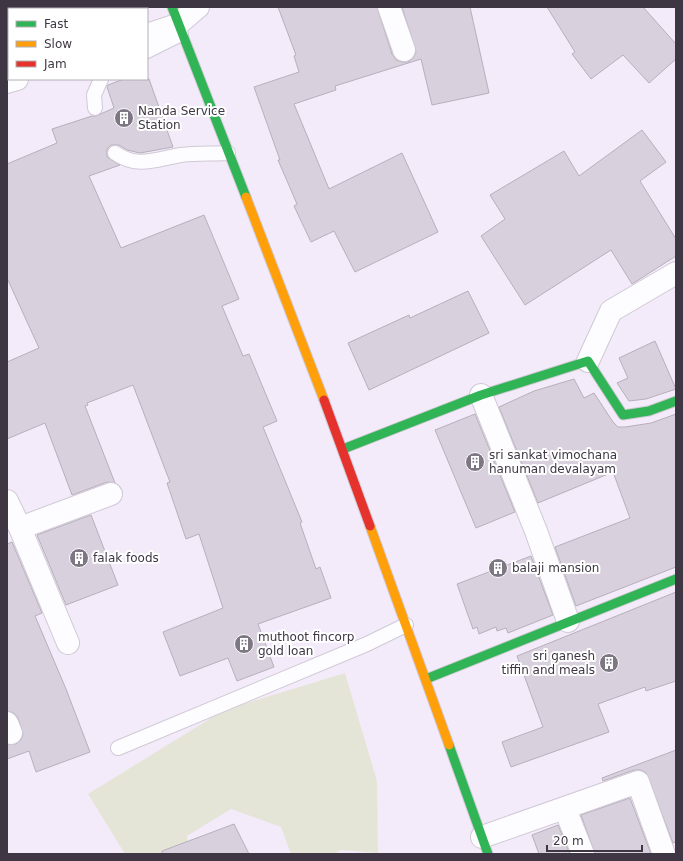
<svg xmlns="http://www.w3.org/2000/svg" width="683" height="861" viewBox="0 0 683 861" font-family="'DejaVu Sans',sans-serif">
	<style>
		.green { fill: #e5e5d7 }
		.building { fill: #d8d0dc; stroke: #b7b0bc }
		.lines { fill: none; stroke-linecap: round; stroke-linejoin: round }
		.lane-casing { stroke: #d0c9d6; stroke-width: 16 }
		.street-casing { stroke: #d0c9d6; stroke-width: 24 }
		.fast-casing { stroke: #d0c9d6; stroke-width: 11 }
		.slow-casing { stroke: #d0c9d6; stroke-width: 11 }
		.jam-casing { stroke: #d0c9d6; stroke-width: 11 }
		.lane { stroke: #fdfcfe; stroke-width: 14 }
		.street { stroke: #fdfcfe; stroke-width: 22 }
		.fast { stroke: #30b455; stroke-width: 9 }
		.slow { stroke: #ff9f0a; stroke-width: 9 }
		.jam { stroke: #e5322d; stroke-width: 9 }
		.labels { text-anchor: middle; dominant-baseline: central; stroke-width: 4; stroke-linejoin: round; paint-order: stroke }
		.poi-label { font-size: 12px; fill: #3e3743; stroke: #fff; text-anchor: start }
	</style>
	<rect width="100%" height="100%" fill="#f3ebf9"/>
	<!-- green -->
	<path class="green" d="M345 673 377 781 378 853 341 850 333 854H291L281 827 231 809 187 836 188 854H125L88 794 224 710Z"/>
	<!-- building -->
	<path class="building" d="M278 7H377L392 54 396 60 402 62H408L413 58 416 52 402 7H470L489 93 432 105 421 59 335 86 336 90 294 104 329 189 402 153 438 232 355 272 334 231 311 242 294 206 297 204 278 160H280L254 87 299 72 294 56 296 55Z
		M547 7H643L676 44V59L649 83 623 55 591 79 572 54 575 52Z
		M124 79H149L173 147 140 153 127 150 119 145H111L107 149V157L120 165 89 176 121 248 204 215 239 299 222 306 243 356 249 354 277 421 263 427 302 522 300 523 316 569 320 567 331 598 258 624 274 667 237 681 228 658 180 676 163 632 223 608 199 534 186 539 167 483 170 482 133 385 87 403 88 405 85 406 115 483 107 482 72 495 45 423 7 439V362L39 348 7 278V164L57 143 52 129 92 116H96L114 108 107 87 108 85Z
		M642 130 666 162 640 181 676 239V256L632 284 611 250 525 305 481 236 505 219 490 195 564 151 579 176Z
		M468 291 489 333 369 390 348 343 409 315 410 318Z
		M655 341 676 389 646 399 629 401 617 383 628 378 619 358Z
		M574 379 584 398 594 393 613 422 618 427H625L651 423 676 414V567L576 606 555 547 630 518 613 472 538 503 499 407 534 391Z
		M475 414 515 512 476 528 435 430Z
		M91 515 118 585 66 605 37 535Z
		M12 542 42 613 35 616 66 689 90 752 36 772 29 751 7 759V744H16L21 740 23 734 18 718 14 713 7 711V544Z
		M531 556 553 615 508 633 506 628 497 631 496 627 479 634 477 627 473 629 457 584Z
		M676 592V681L646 691 645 687 598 704 609 732 511 767 502 742 543 727 517 656Z
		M676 750V842L673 843 646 773 641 770H634L603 781 602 778Z
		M630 798 651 854H595L581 815Z
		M234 824 249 854H162V851Z
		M558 825 570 854H539L532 835Z"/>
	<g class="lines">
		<defs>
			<path id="lane" d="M147 51 181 34
				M95 108 94 95 101 79
				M115 153C138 169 156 159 181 155 196 153 212 154 228 153
				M118 748 367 644 406 625"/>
			<path id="street" d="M389 7 404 50
				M147 35 177 25 198 7
				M7 82 17 79
				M588 361 611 311 676 273
				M481 395 536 531 568 621
				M7 501 20 528 68 643
				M20 528 111 494
				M7 723 11 733
				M565 809 583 854
				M482 837 638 782 664 854"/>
			<path id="fast" d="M172 7 246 197
				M343 449 481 395 588 361 623 415 649 411 676 401
				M426 679 676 579
				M449 745 488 854"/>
			<path id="slow" d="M246 197 324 400
				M370 526 449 745"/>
			<path id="jam" d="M324 400 370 526"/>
		</defs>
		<!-- lane casing -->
		<use href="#lane" class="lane-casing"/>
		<!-- street casing -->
		<use href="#street" class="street-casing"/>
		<!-- fast casing -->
		<use href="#fast" class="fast-casing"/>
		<!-- slow casing -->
		<use href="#slow" class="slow-casing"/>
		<!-- jam casing -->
		<use href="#jam" class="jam-casing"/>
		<!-- lane -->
		<use href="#lane" class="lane"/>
		<!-- street -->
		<use href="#street" class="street"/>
		<!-- fast -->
		<use href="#fast" class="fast"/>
		<!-- slow -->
		<use href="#slow" class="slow"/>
		<!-- jam -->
		<use href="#jam" class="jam"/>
	</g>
	<!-- icons -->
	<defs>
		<symbol id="building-disc" viewBox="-11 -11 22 22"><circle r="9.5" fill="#7d7683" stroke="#fff"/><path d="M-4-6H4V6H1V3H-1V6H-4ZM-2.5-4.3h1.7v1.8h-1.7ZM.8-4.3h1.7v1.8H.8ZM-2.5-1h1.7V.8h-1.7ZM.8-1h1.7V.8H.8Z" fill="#fff"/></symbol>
	</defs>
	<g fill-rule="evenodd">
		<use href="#building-disc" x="113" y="107" width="22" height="22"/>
		<use href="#building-disc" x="464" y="451" width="22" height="22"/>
		<use href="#building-disc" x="68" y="547" width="22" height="22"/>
		<use href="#building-disc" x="487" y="557" width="22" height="22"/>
		<use href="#building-disc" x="233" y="633" width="22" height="22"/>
		<use href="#building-disc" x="598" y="652" width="22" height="22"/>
	</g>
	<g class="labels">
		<!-- poi labels -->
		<g class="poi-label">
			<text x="138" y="111">Nanda Service<tspan x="138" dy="14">Station</tspan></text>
			<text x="489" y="455">sri sankat vimochana<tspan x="489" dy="14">hanuman devalayam</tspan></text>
			<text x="93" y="558">falak foods</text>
			<text x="512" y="568">balaji mansion</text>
			<text x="258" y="637">muthoot fincorp<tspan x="258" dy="14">gold loan</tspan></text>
			<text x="595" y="656" text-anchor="end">sri ganesh<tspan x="595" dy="14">tiffin and meals</tspan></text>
		</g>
	</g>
	<!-- border -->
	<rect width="683" height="861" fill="none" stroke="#3e3743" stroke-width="16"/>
	<!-- legend -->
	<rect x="8" y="8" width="140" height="72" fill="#ffffff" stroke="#b2afb4"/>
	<rect x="16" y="21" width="20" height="6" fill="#30b455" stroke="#b2afb4"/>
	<text x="44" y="28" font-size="12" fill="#3e3743">Fast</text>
	<rect x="16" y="41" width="20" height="6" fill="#ff9f0a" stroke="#b2afb4"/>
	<text x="44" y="48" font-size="12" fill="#3e3743">Slow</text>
	<rect x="16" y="61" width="20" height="6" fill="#e5322d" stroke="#b2afb4"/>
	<text x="44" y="68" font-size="12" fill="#3e3743">Jam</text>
	<!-- scale -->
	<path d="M547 845v6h95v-6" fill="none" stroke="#3e3743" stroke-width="2"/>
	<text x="553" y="845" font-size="12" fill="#3e3743" stroke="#ffffff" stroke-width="3" paint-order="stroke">20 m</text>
</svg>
